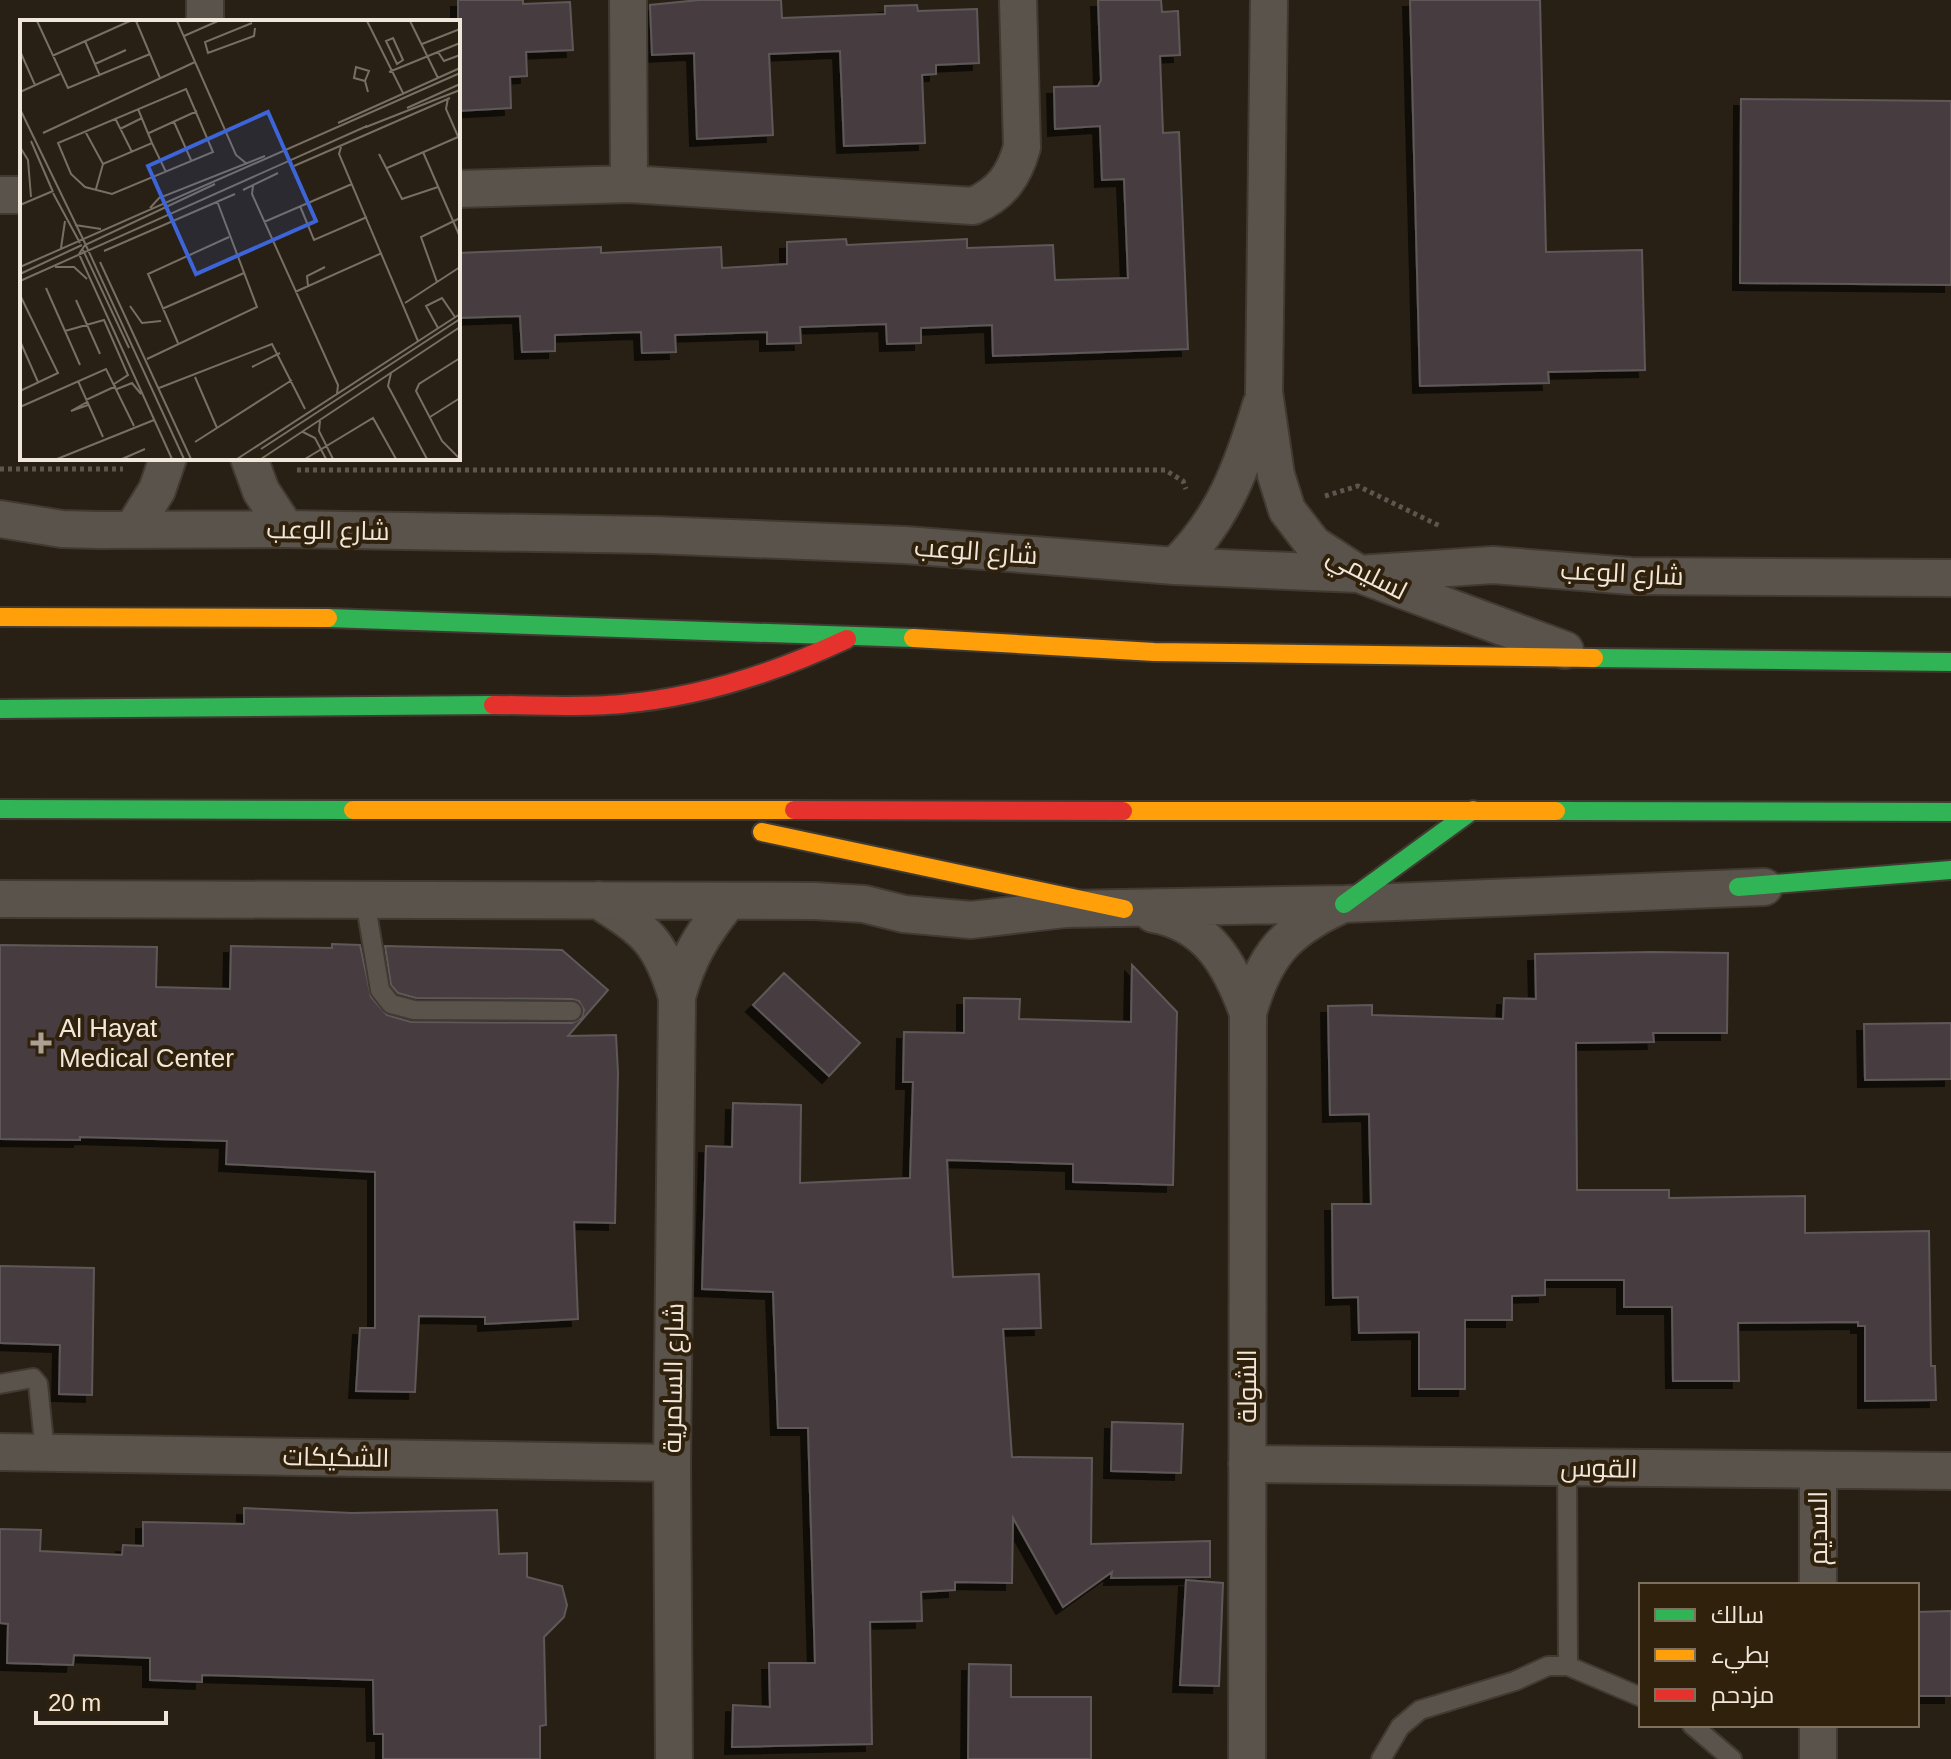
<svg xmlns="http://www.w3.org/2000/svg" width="1951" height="1759" viewBox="0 0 1951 1759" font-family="Arial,Cairo,sans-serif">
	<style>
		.building { fill: #463d41; stroke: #5e5858; stroke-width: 2; filter: url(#shadow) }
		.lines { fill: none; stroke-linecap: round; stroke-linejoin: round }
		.lane-casing { stroke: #413a32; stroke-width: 22 }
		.street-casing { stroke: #413a32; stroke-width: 40 }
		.fast-casing { stroke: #413a32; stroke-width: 22 }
		.slow-casing { stroke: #413a32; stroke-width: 22 }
		.jam-casing { stroke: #413a32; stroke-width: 22 }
		.path { stroke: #5c564f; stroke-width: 5; stroke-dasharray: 4 4; stroke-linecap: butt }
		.lane { stroke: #5a534b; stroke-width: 18 }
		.street { stroke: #5a534b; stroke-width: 36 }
		.fast { stroke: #30b455; stroke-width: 18 }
		.slow { stroke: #ff9f0a; stroke-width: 18 }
		.jam { stroke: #e5322d; stroke-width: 18 }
		.poi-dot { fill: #aaa194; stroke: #30210c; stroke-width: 3 }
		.labels { text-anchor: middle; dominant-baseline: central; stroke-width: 8; stroke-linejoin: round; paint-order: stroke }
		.street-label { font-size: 26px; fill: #f0e6d9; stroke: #30210c }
		.poi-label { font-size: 26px; fill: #f0e6d9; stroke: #30210c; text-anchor: start }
		.inset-road { fill: none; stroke: #786f63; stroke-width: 2 }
		.view { fill: #3d65d8; fill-opacity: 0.15; stroke: #3d65d8; stroke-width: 4 }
		.inset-edge { fill: none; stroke: #f0e6d9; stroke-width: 4 }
	</style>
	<defs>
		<filter id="shadow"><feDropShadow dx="-7" dy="7" stdDeviation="0" flood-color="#0009"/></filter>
	</defs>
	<rect width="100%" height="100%" fill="#282014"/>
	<!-- building -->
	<path class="building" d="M458 0H523V4L570 2 573 50 526 52 527 76 510 77 511 108 458 111Z
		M699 0H781L782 18 885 14V6L917 5 918 11 977 9 979 63 936 65V74L922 75 925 143 844 146 840 51 769 54 773 135 697 139 694 53 652 55 650 5Z
		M1098 0H1161L1162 12 1178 11 1180 55 1160 56 1163 133 1179 132 1188 349 993 356 992 325 921 328V343L887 344 886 324 800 327 801 343 767 344V332L675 335 676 352 642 353 641 332 555 335V351L522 352 520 316 458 318V253L601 247V253L721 247 722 268 787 264V242L846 239 847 245 967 239V248L1053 245 1055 280 1128 278 1124 179 1102 180 1100 126 1055 129 1054 87 1098 86 1101 80Z
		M1410 0H1540L1546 252 1642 250 1645 370 1548 372 1549 383 1420 386Z
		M1741 99 1951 101V285L1740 283Z
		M332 944 360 945 371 997 387 1015 411 1022 572 1023 582 1018 584 1010 579 1001 572 999 416 998 398 993 391 985 385 946 562 950 608 990 568 1036 616 1035 618 1073 615 1223 574 1222 578 1319 485 1324V1317L419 1316 415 1392 356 1391 360 1328H375V1172L226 1164 227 1141 80 1137V1140L0 1139V945L157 947 156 987 230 989 231 946 332 948Z
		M1652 952 1728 953 1727 1033H1653L1654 1042 1576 1043 1577 1190H1669V1198L1805 1196V1233L1929 1231 1931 1366H1935L1936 1400 1865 1401V1326H1858V1322L1738 1323 1739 1381H1673L1672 1307H1624V1280H1545V1295L1512 1296V1320H1465V1389H1419V1332L1359 1333 1358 1297 1333 1298 1332 1204H1371L1369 1114 1330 1115 1328 1006 1372 1005V1015L1503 1019 1504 998 1536 999 1535 954Z
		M1132 965 1177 1012 1173 1185 1073 1182V1164L947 1160 953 1277 1039 1274 1041 1328 1003 1329 1012 1457 1092 1458 1091 1544 1210 1541V1577L1111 1578 1112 1572 1063 1607 1013 1518 1012 1583 955 1582V1590L921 1592 922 1621 870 1622 872 1744 732 1747 733 1705 770 1707 769 1663H815L808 1428H778L773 1292 702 1289 706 1146 732 1147 733 1103 801 1105 800 1183 910 1178 913 1082H903L904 1032 964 1033V998L1020 999 1019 1019 1131 1022Z
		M784 973 860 1043 829 1076 753 1005Z
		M1951 1023V1079L1865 1080 1864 1024Z
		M0 1266 94 1268 92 1395 59 1394 60 1345 0 1343Z
		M1112 1422 1183 1424 1181 1473 1111 1471Z
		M244 1508 352 1513 497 1510 499 1554 527 1553V1577L562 1586 567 1605 564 1617 544 1637 546 1725 540 1726V1759H383V1734H374L373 1680 202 1675V1682L150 1680V1658L74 1655 73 1665 7 1663 8 1624 0 1623V1529L41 1530 40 1551 122 1555 123 1545 143 1546V1522L244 1524Z
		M1186 1580 1223 1583 1219 1686 1180 1685Z
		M1951 1611V1696H1917V1612Z
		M969 1664 1011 1665V1697H1091V1759H968Z"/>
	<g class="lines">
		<defs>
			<path id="lane" d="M365 900 380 990 391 1004 414 1010 572 1011
				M0 1384 33 1378 38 1384 45 1452
				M1568 1666 1641 1697
				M1692 1725 1732 1759
				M1381 1759 1400 1727 1420 1710 1515 1681 1548 1666H1568L1567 1468"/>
			<path id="street" d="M205 0V22
				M628 0 629 184
				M1269 0 1264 392 1276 475 1287 510 1313 544 1359 574 1565 650
				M458 189 629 184 973 206C1001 194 1014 176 1022 147L1018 0
				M0 195H22
				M249 458 261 491 286 529
				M0 519 62 529 99 530 286 529 654 535 905 545 1175 566 1359 574 1493 565 1631 576 1951 578
				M134 527 157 490 168 458
				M1175 566C1223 520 1242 468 1261 405
				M0 899 815 901 864 904 904 914 971 920 1065 909 1344 904 1764 887
				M598 900C646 931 660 940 677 997
				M1153 914C1208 923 1231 966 1248 1013
				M0 1452 672 1463
				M1247 1464 1951 1471
				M1818 1585V1470
				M674 1759 672 1463 677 997C687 959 702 934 727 903
				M1247 1759 1248 1013C1264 956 1285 931 1339 906
				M1818 1759V1725"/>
			<path id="fast" d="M328 618 913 638
				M1594 658 1951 662
				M0 709 493 705
				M0 809 353 810
				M1556 811 1951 812
				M1738 887 1951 870
				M1344 904 1473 810"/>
			<path id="slow" d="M0 617 328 618
				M913 638 1154 652 1594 658
				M353 810H794
				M1123 811H1556
				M762 832 1124 909"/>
			<path id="jam" d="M493 705C535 705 580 708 622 704 700 697 777 672 847 639
				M794 810 1123 811"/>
		</defs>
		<!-- lane casing -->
		<use href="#lane" class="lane-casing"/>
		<!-- street casing -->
		<use href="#street" class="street-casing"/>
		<!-- fast casing -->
		<use href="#fast" class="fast-casing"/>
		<!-- slow casing -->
		<use href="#slow" class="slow-casing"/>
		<!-- jam casing -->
		<use href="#jam" class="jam-casing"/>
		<!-- path -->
		<path class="path" d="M0 469H123
			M297 470H1165L1183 481 1186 489
			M1325 496 1358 486 1440 526"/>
		<!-- lane -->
		<use href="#lane" class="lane"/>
		<!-- street -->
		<use href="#street" class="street"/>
		<!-- fast -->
		<use href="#fast" class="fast"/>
		<!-- slow -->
		<use href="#slow" class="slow"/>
		<!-- jam -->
		<use href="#jam" class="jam"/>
	</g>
	<!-- markers -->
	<path class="poi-dot" d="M37 1031h8v8h8v8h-8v8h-8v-8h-8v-8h8z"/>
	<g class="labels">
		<!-- street labels -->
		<g class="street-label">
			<text transform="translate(328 530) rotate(1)">شارع الوعب</text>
			<text transform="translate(976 551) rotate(4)">شارع الوعب</text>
			<text transform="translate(1367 573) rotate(27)">لسليمي</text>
			<text transform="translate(1622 573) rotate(3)">شارع الوعب</text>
			<text transform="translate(673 1378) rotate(-89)">شارع السامرية</text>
			<text transform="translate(1247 1386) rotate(-90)">الشولة</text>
			<text transform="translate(336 1457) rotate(1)">الشكيكات</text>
			<text transform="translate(1599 1468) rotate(1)">القوس</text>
			<text transform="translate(1818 1528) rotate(-90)">السديم</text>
		</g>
		<!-- poi labels -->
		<g class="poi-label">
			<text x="59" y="1028">Al Hayat<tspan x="59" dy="30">Medical Center</tspan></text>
		</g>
	</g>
	<!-- overview -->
	<g transform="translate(20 20)">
		<rect width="440" height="440" fill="#282014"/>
		<path class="inset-road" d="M17 1 48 68 130 34M116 1 140 58M157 1 216 135 227 144M347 1 383 73M390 1 418 58M232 3 185 22 188 33 234 16 235 8M164 16 198 1M373 18 383 40 377 44 366 21ZM65 21 80 56M402 24 440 9M0 31 15 65M418 32 424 41 440 35M32 36 110 1M75 44 106 30M369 52 440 23M345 61 334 58 336 47 349 51 345 61 348 72M166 69 193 132 92 174 65 167 51 154 38 123ZM0 72 40 54M428 78 426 89 440 121M387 88 440 64M0 89 63 219M118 89 132 123M95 98 112 132M154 102 171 140M318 103 440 48M346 107 440 70M100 109 122 98M65 111 83 144 132 123 146 152M23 113 175 42M129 113 177 91M11 121 33 172M0 127 8 140 11 177M321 127 319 134 398 321M403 132 440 217M359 134 382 179 418 167M274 146 430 78M367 148 438 117M233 166 232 174 318 365 317 374M76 169 83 144M223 170 258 153M33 173 60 223M0 185 33 171M280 186 294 220 347 197M130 188 139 178 245 136M244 202 332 164M55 205 81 209M63 219 164 439M41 228 45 201M63 230 109 328M84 231 215 174M59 234 152 439M59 234 65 225 195 164M80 242 171 439M0 247 440 53M35 247H54L67 259M0 254 62 225M0 261 347 106M417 262 401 217 440 198M288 266 287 256 305 247M26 268 60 345M275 272 362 233M0 275 38 353 0 371M56 280 80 334M385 283 440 247M110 286 122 303 141 301M142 289 224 253M418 308 406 286 422 278 435 297M45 311 84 300 108 355 94 364M0 321 18 362M158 323 128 254 209 217M440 338 399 364 396 371 422 421 440 439M127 339 237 287 197 181M232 347 260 333M371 353 368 366 407 439M175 357 197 408M58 361 83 417M139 368 252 324 285 389M97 369 112 363 121 374M66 380 96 366M67 382 51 391 68 385M0 387 86 349 114 406M410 397 440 378M300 401 299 411 313 439M283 412 295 418 306 439M175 422 272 360M241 429 440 299M37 439 134 400M102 439 125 429M217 439 440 294M241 439 440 307M285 439 353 398 376 439"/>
		<path class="view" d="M248 92 296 201 176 254 128 146Z"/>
		<rect width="440" height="440" class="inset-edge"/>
	</g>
	<!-- legend -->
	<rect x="1639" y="1583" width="280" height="144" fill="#30210c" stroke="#7d705e" stroke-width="2"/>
	<rect x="1655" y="1609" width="40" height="12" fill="#30b455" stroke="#7d705e" stroke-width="2"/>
	<text x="1711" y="1623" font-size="24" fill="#f0e6d9">سالك</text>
	<rect x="1655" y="1649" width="40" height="12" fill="#ff9f0a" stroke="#7d705e" stroke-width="2"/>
	<text x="1711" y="1663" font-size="24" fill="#f0e6d9">بطيء</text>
	<rect x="1655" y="1689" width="40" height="12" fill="#e5322d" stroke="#7d705e" stroke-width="2"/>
	<text x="1711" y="1703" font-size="24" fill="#f0e6d9">مزدحم</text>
	<!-- scale -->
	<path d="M36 1711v12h130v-12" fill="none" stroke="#f0e6d9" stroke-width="4"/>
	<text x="48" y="1711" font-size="24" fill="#f0e6d9" stroke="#30210c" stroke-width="6" paint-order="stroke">20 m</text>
</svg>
